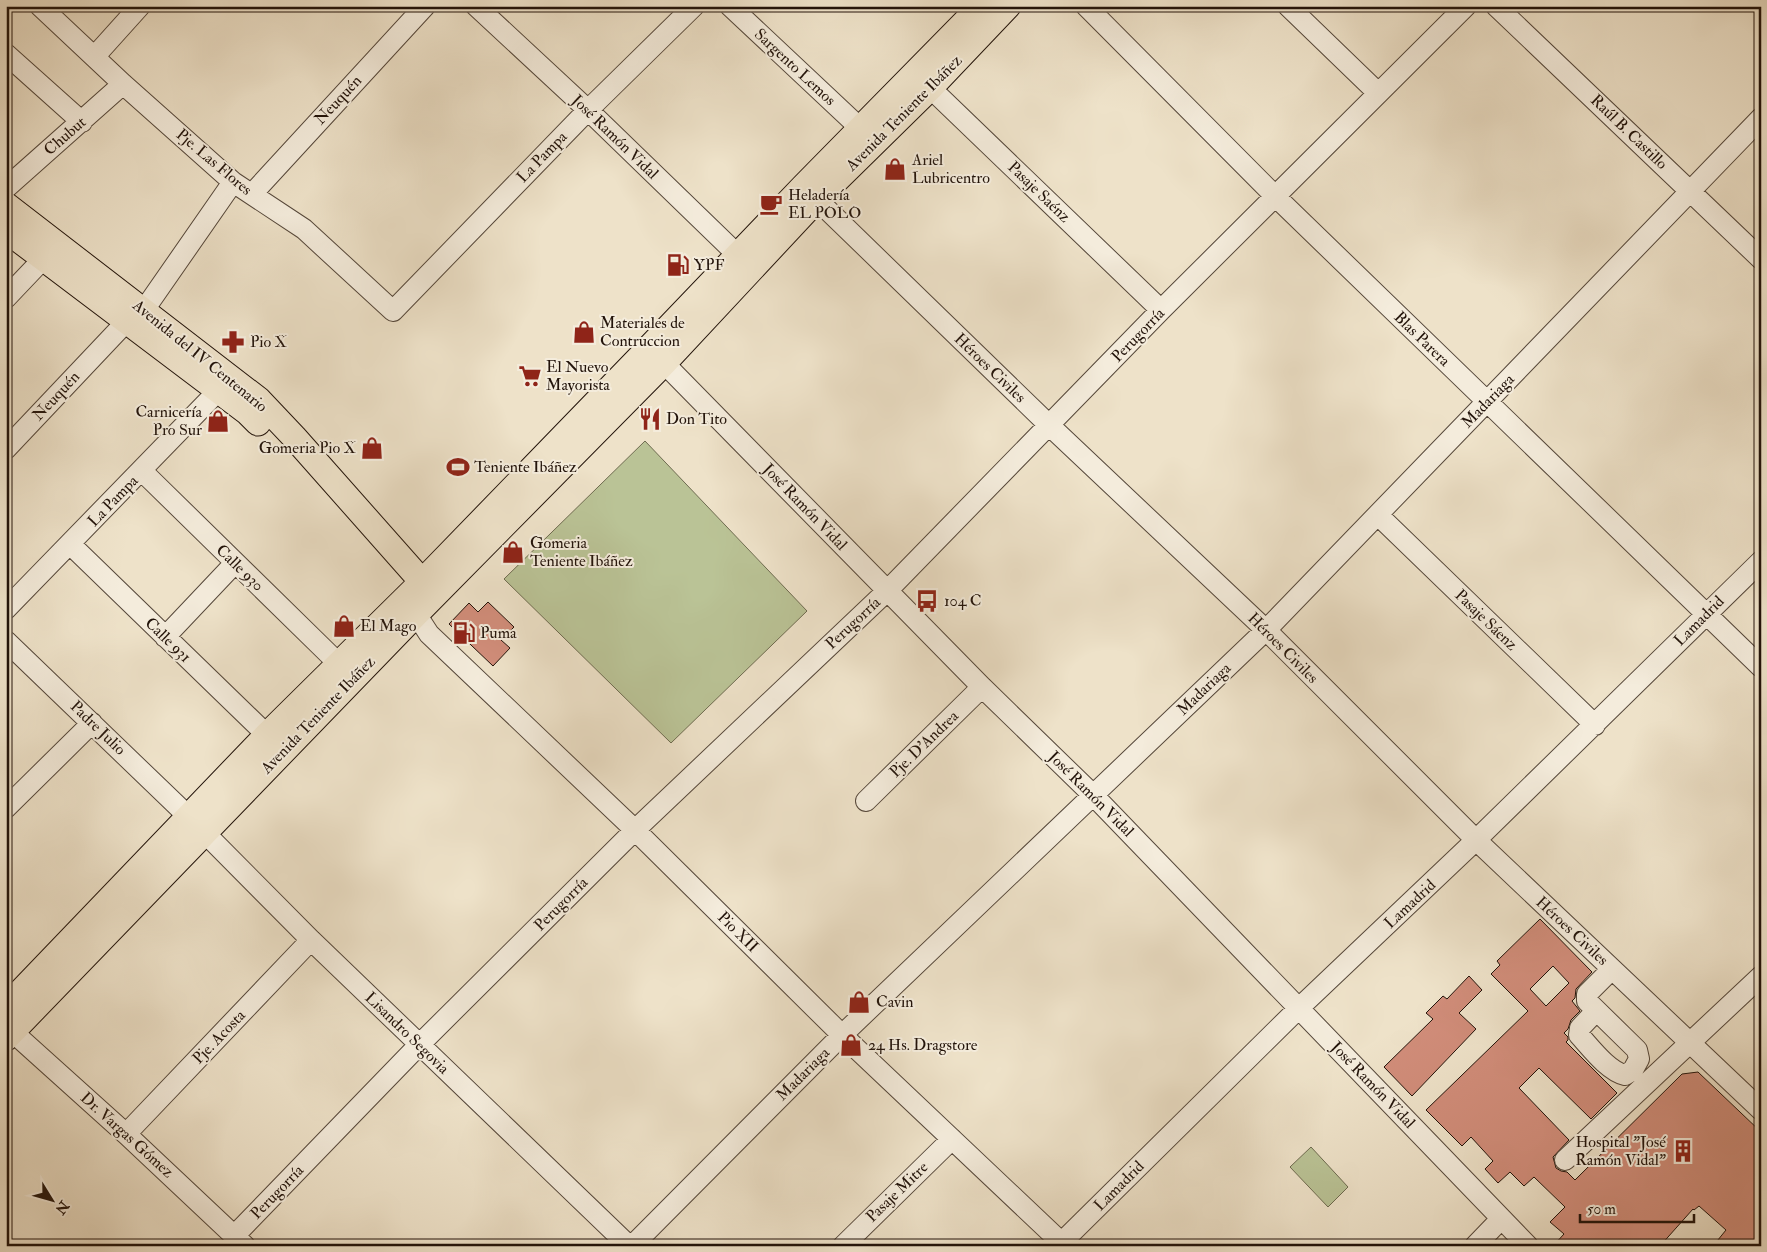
<svg xmlns="http://www.w3.org/2000/svg" width="1767" height="1252" viewBox="0 0 1767 1252" font-family="'IM FELL Double Pica',serif">
	<style>
		.green { fill: #bac396; stroke: #6e6b50 }
		.building { fill: #d18d7a; stroke: #22130a; fill-rule: evenodd }
		.lines { fill: none; stroke-linecap: round; stroke-linejoin: round }
		.minor-casing { stroke: #55473a; stroke-width: 22 }
		.major-casing { stroke: #22130a; stroke-width: 27 }
		.minor { stroke: #f4ecdc; stroke-width: 20 }
		.major { stroke: #eee2c9; stroke-width: 25 }
		.labels { text-anchor: middle; dominant-baseline: central; stroke-width: 4; stroke-linejoin: round; paint-order: stroke }
		.street-label { font-size: 16px; fill: #22130a; stroke: #f4ecdc }
		.poi-label { font-size: 16px; fill: #22130a; stroke: #f4ecdc; text-anchor: start }
	</style>
	<rect width="100%" height="100%" fill="#eee2c9"/>
	<filter id="stains"><feTurbulence type="fractalNoise" baseFrequency=".004" numOctaves="4"/><feColorMatrix values="0 0 0 0 .2 0 0 0 0 .09 0 0 0 0 .02 0 0 0 .5 -.17"/></filter>
	<radialGradient id="worn" r=".72"><stop offset=".6" stop-color="#630" stop-opacity="0"/><stop offset="1" stop-color="#630" stop-opacity=".3"/></radialGradient>
	<!-- green -->
	<path class="green" d="M645 441 807 611 671 743 504 579Z
		M1311 1147 1348 1187 1328 1207 1290 1167Z"/>
	<!-- building -->
	<path class="building" d="M488 602 514 627 501 640 510 648 493 666 449 624 469 603 478 612Z
		M1540 919 1592 972 1576 989 1575 998 1572 1001 1580 1011 1571 1020 1568 1029 1564 1033 1568 1037V1040L1566 1042 1617 1093 1591 1119 1539 1068 1519 1088 1569 1140 1553 1157 1556 1168 1561 1171 1567 1172 1575 1180 1682 1074 1698 1072 1761 1132V1246H1713L1726 1230 1699 1206 1694 1210 1693 1209 1660 1246H1553L1564 1234 1550 1222 1565 1207 1534 1177 1524 1186 1510 1172 1498 1183 1485 1169 1493 1161 1471 1137 1462 1146 1426 1110 1528 1011 1491 974 1500 965 1497 961ZM1553 966 1569 983 1546 1006 1530 989Z
		M1469 976 1482 990 1459 1013 1476 1029 1412 1096 1384 1067 1433 1019 1426 1013 1443 996 1447 999Z"/>
	<g class="lines">
		<defs>
			<path id="minor" d="M40 6 123 84 233 182 304 229 393 311 588 110 694 6
				M476 6 588 110 747 264
				M730 6 860 128
				M1086 6 1275 196 1761 667
				M1288 6 1378 93
				M1496 6 1761 259
				M6 54 82 122
				M95 56 140 6
				M920 78 1161 310
				M6 188 123 84
				M807 190 1050 426 1266 630 1476 840 1761 1110
				M252 194 425 6
				M6 298 44 258
				M144 310 233 182
				M655 354 982 687 1093 795 1528 1246
				M6 449 127 321
				M142 471 339 664
				M1378 515 1595 725
				M70 544 267 735
				M6 609 218 391
				M416 614 429 634 635 830 842 1035 1065 1246
				M165 637 235 563
				M6 641 189 817 311 940 629 1246
				M866 801 982 687
				M6 808 92 723
				M1596 1011 1580 1028 1579 1035C1591 1048 1608 1071 1625 1075L1633 1070 1639 1059 1637 1050 1587 1001V994L1612 969
				M6 1026 126 1134 245 1246
				M126 1134 311 940
				M1565 1160 1761 976
				M235 1235 419 1045 635 830 887 591 1161 310 1466 6
				M632 1246 842 1035 1266 630 1761 118
				M843 1246 952 1139
				M1058 1246 1299 1008 1476 840 1761 561
				M1475 1246 1501 1219"/>
			<path id="major" d="M6 205 259 400 294 437 433 594
				M6 230 247 412 258 423
				M6 1007 267 735 422 582 649 348 803 187 981 6
				M6 1038 416 614 664 363 817 199 931 87 1008 6"/>
		</defs>
		<!-- minor casing -->
		<use href="#minor" class="minor-casing"/>
		<!-- major casing -->
		<use href="#major" class="major-casing"/>
		<!-- minor -->
		<use href="#minor" class="minor"/>
		<!-- major -->
		<use href="#major" class="major"/>
	</g>
	<!-- icons -->
	<defs>
		<symbol id="shop-bare" viewBox="-9 -9 18 18"><path d="M-5-2.5h2.3a2.7 3.5 0 0 1 5.4 0H5L5.5 6h-11ZM-1.5-2.5h3a1.5 2.3 0 0 0-3 0Z" fill="#8f2418" stroke="#f4ecdc" stroke-width="2.5" paint-order="stroke"/></symbol>
		<symbol id="cafe-bare" viewBox="-9 -9 18 18"><path d="M-5.5-4.5H6V0H3Q3 3.5 0 3.5H-2.5Q-5.5 3.5-5.5 0ZM3-3.2v2h1.7v-2ZM-6 4.5H4V6H-6Z" fill="#8f2418" stroke="#f4ecdc" stroke-width="2.5" paint-order="stroke"/></symbol>
		<symbol id="fuel-bare" viewBox="-9 -9 18 18"><path d="M-5.5-6h7V0h2V4h1.3V-2.5L3-4.5l.8-.8L6-3V5H2.5V1h-1V6h-7ZM-4.2-4.7v3.2H.2V-4.7Z" fill="#8f2418" stroke="#f4ecdc" stroke-width="2.5" paint-order="stroke"/></symbol>
		<symbol id="pharmacy-bare" viewBox="-9 -9 18 18"><path d="M-2-6h4v4h4v4h-4v4h-4v-4h-4v-4h4Z" fill="#8f2418" stroke="#f4ecdc" stroke-width="2.5" paint-order="stroke"/></symbol>
		<symbol id="supermarket-bare" viewBox="-9 -9 18 18"><path d="M-6-5.5h2.5l.6 2H6L4.5 2H-2.5L-4.4-4H-6ZM-1.5 3.2a1.3 1.3 0 1 0 .1 0ZM3 3.2a1.3 1.3 0 1 0 .1 0Z" fill="#8f2418" stroke="#f4ecdc" stroke-width="2.5" paint-order="stroke"/></symbol>
		<symbol id="restaurant-bare" viewBox="-9 -9 18 18"><path d="M-5-6h1v4h1v-4h1v4h1v-4h1v5L-1.5 .5V6h-2V.5L-5-1ZM5-6V6H3V1.5H1.5Q1.5-4 5-6Z" fill="#8f2418" stroke="#f4ecdc" stroke-width="2.5" paint-order="stroke"/></symbol>
		<symbol id="stadium-bare" viewBox="-9 -9 18 18"><path d="M0-5a6.5 5 0 1 0 0 10a6.5 5 0 1 0 0-10ZM-3.5-1.8h7v3.6h-7Z" fill="#8f2418" stroke="#f4ecdc" stroke-width="2.5" paint-order="stroke"/></symbol>
		<symbol id="bus-bare" viewBox="-9 -9 18 18"><path d="M-5-6H5V4H4V6H2V4H-2V6H-4V4H-5ZM-3.5-4V0h7V-4ZM-3.5 1.2v1.5H-2V1.2ZM2 1.2v1.5H3.5V1.2Z" fill="#8f2418" stroke="#f4ecdc" stroke-width="2.5" paint-order="stroke"/></symbol>
		<symbol id="building-bare" viewBox="-9 -9 18 18"><path d="M-4-6H4V6H1V3H-1V6H-4ZM-2.5-4.3h1.7v1.8h-1.7ZM.8-4.3h1.7v1.8H.8ZM-2.5-1h1.7V.8h-1.7ZM.8-1h1.7V.8H.8Z" fill="#8f2418" stroke="#f4ecdc" stroke-width="2.5" paint-order="stroke"/></symbol>
	</defs>
	<g fill-rule="evenodd">
		<use href="#shop-bare" x="879" y="153" width="32" height="32"/>
		<use href="#cafe-bare" x="755" y="188" width="32" height="32"/>
		<use href="#fuel-bare" x="662" y="249" width="32" height="32"/>
		<use href="#shop-bare" x="568" y="316" width="32" height="32"/>
		<use href="#pharmacy-bare" x="217" y="326" width="32" height="32"/>
		<use href="#supermarket-bare" x="514" y="360" width="32" height="32"/>
		<use href="#restaurant-bare" x="634" y="403" width="32" height="32"/>
		<use href="#shop-bare" x="202" y="405" width="32" height="32"/>
		<use href="#shop-bare" x="356" y="432" width="32" height="32"/>
		<use href="#stadium-bare" x="442" y="451" width="32" height="32"/>
		<use href="#shop-bare" x="497" y="536" width="32" height="32"/>
		<use href="#bus-bare" x="911" y="585" width="32" height="32"/>
		<use href="#shop-bare" x="328" y="610" width="32" height="32"/>
		<use href="#fuel-bare" x="448" y="617" width="32" height="32"/>
		<use href="#shop-bare" x="843" y="986" width="32" height="32"/>
		<use href="#shop-bare" x="835" y="1029" width="32" height="32"/>
		<use href="#building-bare" x="1667" y="1135" width="32" height="32"/>
	</g>
	<g class="labels">
		<!-- street labels -->
		<g class="street-label">
			<text transform="translate(795 67) rotate(43)">Sargento Lemos</text>
			<text transform="translate(338 100) rotate(-47)">Neuquén</text>
			<text transform="translate(904 113) rotate(-45)">Avenida Teniente Ibáñez</text>
			<text transform="translate(1629 132) rotate(44)">Raúl B. Castillo</text>
			<text transform="translate(65 136) rotate(-41)">Chubut</text>
			<text transform="translate(615 137) rotate(44)">José Ramón Vidal</text>
			<text transform="translate(542 157) rotate(-46)">La Pampa</text>
			<text transform="translate(214 162) rotate(40)">Pje. Las Flores</text>
			<text transform="translate(1039 192) rotate(44)">Pasaje Saénz</text>
			<text transform="translate(1138 335) rotate(-46)">Perugorría</text>
			<text transform="translate(1422 339) rotate(44)">Blas Parera</text>
			<text transform="translate(200 356) rotate(39)">Avenida del IV Centenario</text>
			<text transform="translate(990 368) rotate(44)">Héroes Civiles</text>
			<text transform="translate(56 396) rotate(-47)">Neuquén</text>
			<text transform="translate(1488 401) rotate(-46)">Madariaga</text>
			<text transform="translate(113 501) rotate(-46)">La Pampa</text>
			<text transform="translate(805 507) rotate(46)">José Ramón Vidal</text>
			<text transform="translate(240 568) rotate(44)">Calle 930</text>
			<text transform="translate(1486 620) rotate(44)">Pasaje Sáenz</text>
			<text transform="translate(1699 621) rotate(-45)">Lamadrid</text>
			<text transform="translate(853 623) rotate(-43)">Perugorría</text>
			<text transform="translate(168 640) rotate(44)">Calle 931</text>
			<text transform="translate(1283 648) rotate(45)">Héroes Civiles</text>
			<text transform="translate(1204 689) rotate(-44)">Madariaga</text>
			<text transform="translate(318 715) rotate(-46)">Avenida Teniente Ibáñez</text>
			<text transform="translate(98 728) rotate(44)">Padre Julio</text>
			<text transform="translate(924 744) rotate(-44)">Pje. D'Andrea</text>
			<text transform="translate(1091 794) rotate(45)">José Ramón Vidal</text>
			<text transform="translate(561 904) rotate(-45)">Perugorría</text>
			<text transform="translate(1410 904) rotate(-43)">Lamadrid</text>
			<text transform="translate(1572 931) rotate(43)">Héroes Civiles</text>
			<text transform="translate(738 932) rotate(45)">Pio XII</text>
			<text transform="translate(407 1033) rotate(44)">Lisandro Segovia</text>
			<text transform="translate(219 1037) rotate(-46)">Pje. Acosta</text>
			<text transform="translate(803 1074) rotate(-45)">Madariaga</text>
			<text transform="translate(1373 1085) rotate(46)">José Ramón Vidal</text>
			<text transform="translate(127 1135) rotate(42)">Dr. Vargas Gómez</text>
			<text transform="translate(1119 1186) rotate(-45)">Lamadrid</text>
			<text transform="translate(277 1192) rotate(-46)">Perugorría</text>
			<text transform="translate(897 1192) rotate(-44)">Pasaje Mitre</text>
		</g>
		<!-- poi labels -->
		<g class="poi-label">
			<text x="912" y="160">Ariel<tspan x="912" dy="18">Lubricentro</tspan></text>
			<text x="788" y="195">Heladería<tspan x="788" dy="18">EL POLO</tspan></text>
			<text x="694" y="265">YPF</text>
			<text x="600" y="323">Materiales de<tspan x="600" dy="18">Contruccion</tspan></text>
			<text x="250" y="342">Pio X</text>
			<text x="546" y="367">El Nuevo<tspan x="546" dy="18">Mayorista</tspan></text>
			<text x="202" y="412" text-anchor="end">Carnicería<tspan x="202" dy="18">Pro Sur</tspan></text>
			<text x="666" y="419">Don Tito</text>
			<text x="356" y="448" text-anchor="end">Gomeria Pio X</text>
			<text x="474" y="467">Teniente Ibáñez</text>
			<text x="530" y="543">Gomeria<tspan x="530" dy="18">Teniente Ibáñez</tspan></text>
			<text x="944" y="601">104 C</text>
			<text x="360" y="626">El Mago</text>
			<text x="480" y="633">Puma</text>
			<text x="876" y="1002">Cavin</text>
			<text x="868" y="1045">24 Hs. Dragstore</text>
			<text x="1666" y="1142" text-anchor="end">Hospital "José<tspan x="1666" dy="18">Ramón Vidal"</tspan></text>
		</g>
	</g>
	<!-- margin -->
	<rect width="1767" height="1252" fill="none" stroke="#eee2c9" stroke-width="25"/>
	<rect x="8" y="8" width="1752" height="1237" fill="none" stroke="#22130a" stroke-width="2.5"/>
	<rect x="12" y="12" width="1742" height="1227" fill="none" stroke="#22130a"/>
	<!-- north arrow -->
	<g transform="translate(52 1200) rotate(127)" stroke="#f4ecdc" stroke-width="4" paint-order="stroke">
	<path d="M0-4L9 19L0 12L-9 19Z" fill="#22130a"/>
	<text y="-8" font-size="14" font-weight="bold" text-anchor="middle" fill="#22130a">N</text>
	</g>
	<!-- scale -->
	<path d="M1580 1214v8h114v-8" fill="none" stroke="#22130a" stroke-width="2.5"/>
	<text x="1587" y="1214" font-size="15" fill="#22130a" stroke="#f4ecdc" stroke-width="4" paint-order="stroke">50 m</text>
	<rect width="100%" height="100%" filter="url(#stains)"/>
	<rect width="100%" height="100%" fill="url(#worn)"/>
</svg>
